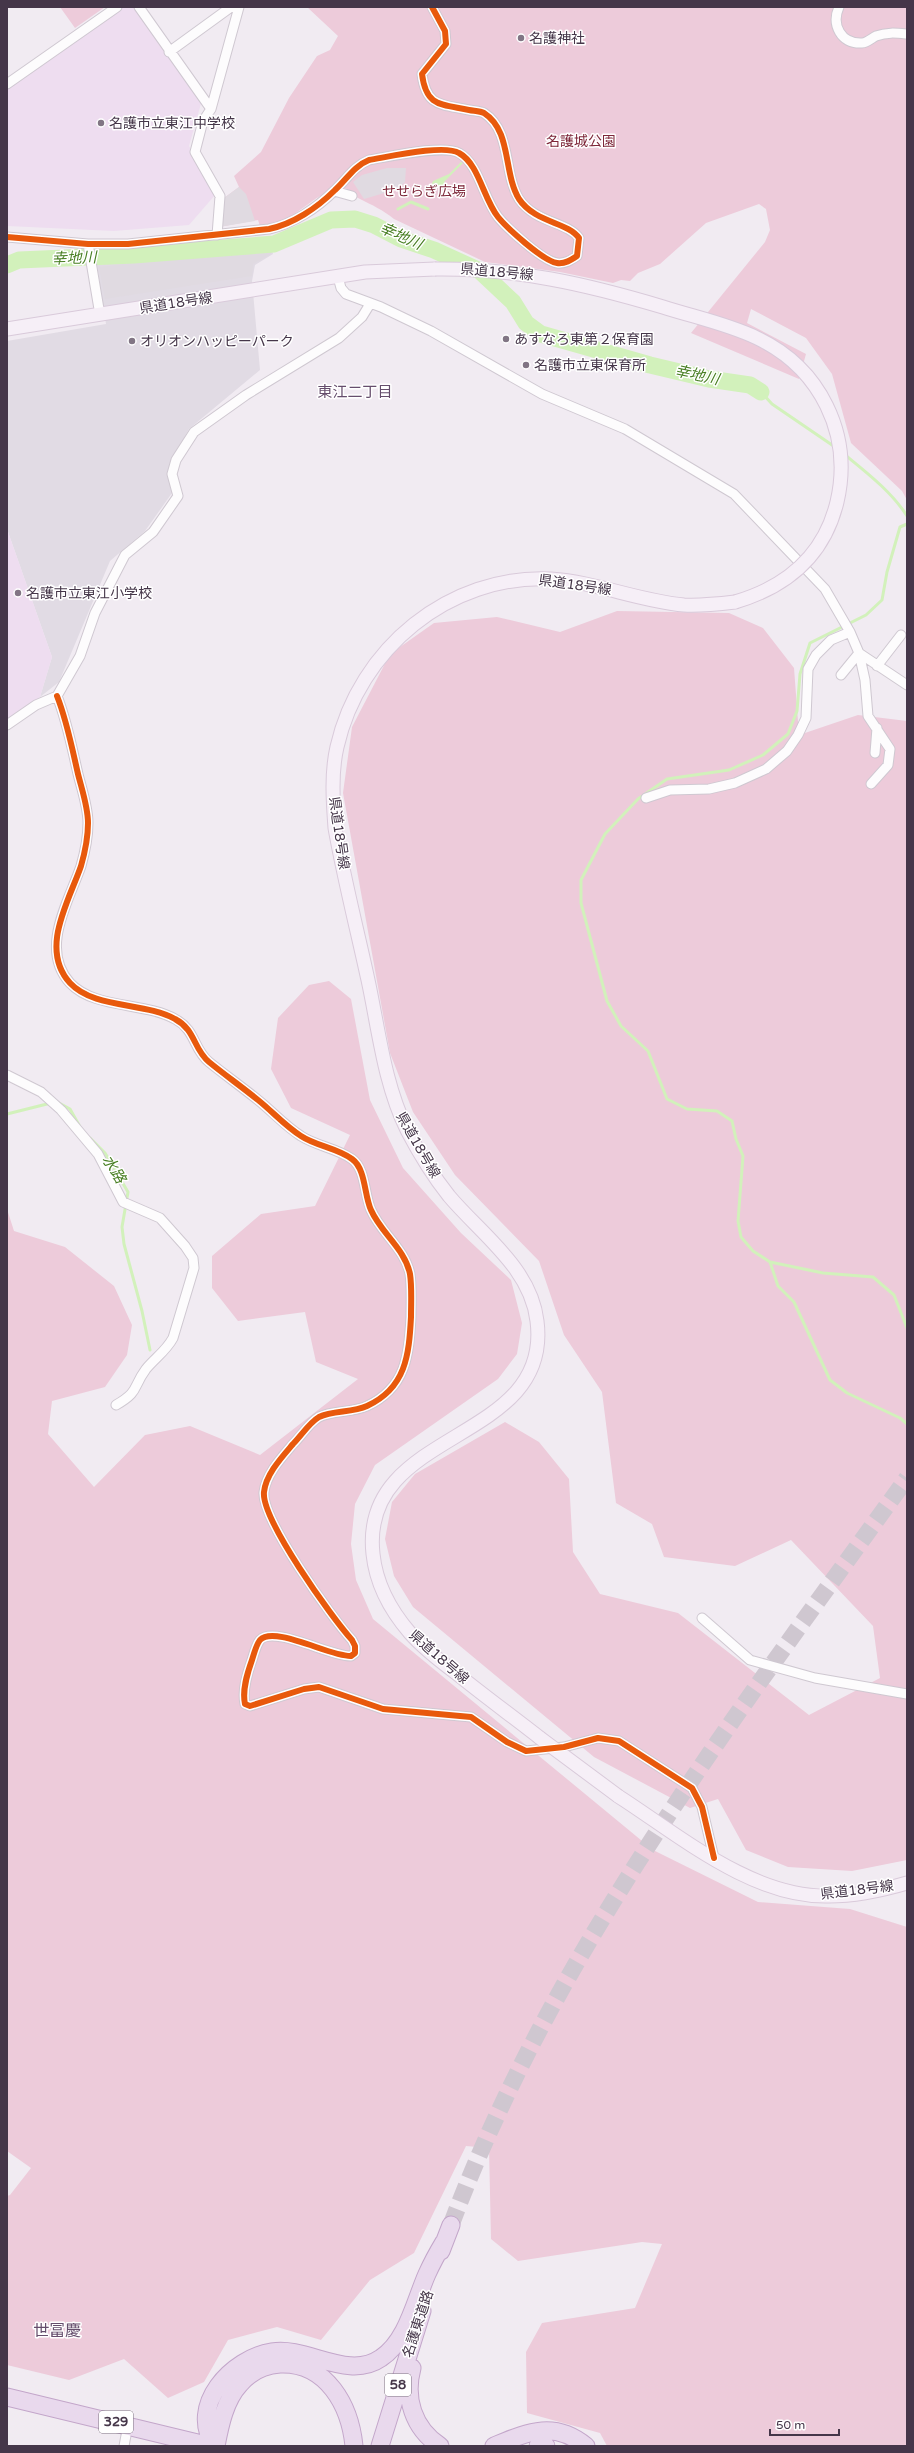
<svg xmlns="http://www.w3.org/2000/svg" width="914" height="2453" viewBox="0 0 914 2453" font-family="'Varela Round','Noto Sans JP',sans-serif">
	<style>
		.industrial { fill: #e1dbe4 }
		.education { fill: #eeddf0 }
		.green { fill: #edcbda }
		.parking { fill: #e0dae1 }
		.water { fill: #d2f1bb }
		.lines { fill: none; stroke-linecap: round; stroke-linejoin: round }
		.stream { stroke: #d2f1bb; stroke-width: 3 }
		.river { stroke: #d2f1bb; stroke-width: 17 }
		.highway-tunnel { stroke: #cfc7d0; stroke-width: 17; stroke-dasharray: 17 8; stroke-linecap: butt }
		.street-casing { stroke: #cfc8d1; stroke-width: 11 }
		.secondary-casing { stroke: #d9cada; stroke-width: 15 }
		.highway-casing { stroke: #c3a6ca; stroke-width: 19 }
		.street { stroke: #fdfcfd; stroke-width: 9 }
		.secondary { stroke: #f6eff7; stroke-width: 13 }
		.highway { stroke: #e9d9ed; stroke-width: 17 }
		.secondary-bridge-casing { stroke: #d9cada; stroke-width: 15; stroke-linecap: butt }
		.secondary-bridge { stroke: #f6eff7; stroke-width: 13 }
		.cycleway-casing { stroke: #fff; stroke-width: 8 }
		.cycleway { stroke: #e8590c; stroke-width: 6 }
		.poi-dot { fill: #817584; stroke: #fff; stroke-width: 1.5 }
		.labels { text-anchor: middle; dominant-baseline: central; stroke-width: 3; stroke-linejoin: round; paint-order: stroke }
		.shield { fill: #fff; stroke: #7d7280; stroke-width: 1 }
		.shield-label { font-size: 13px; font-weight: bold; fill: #453649 }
		.poi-label { font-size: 14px; fill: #453649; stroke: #fff; text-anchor: start }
		.park-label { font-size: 14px; fill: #7d2739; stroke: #fff }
		.street-label { font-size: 14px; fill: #453649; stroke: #fff }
		.water-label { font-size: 15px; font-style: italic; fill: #477e22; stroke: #fff }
		.neighbourhood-label { font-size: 15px; fill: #654d6c; stroke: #fff }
		.quarter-label { font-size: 16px; fill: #654d6c; stroke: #fff }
	</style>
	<rect width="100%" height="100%" fill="#f1ebf2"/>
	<!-- industrial -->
	<path class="industrial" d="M270 244 273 254 255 265 252 281 260 370 189 429 169 465 172 493 145 531 110 561 59 682 40 697 52 657 7 529V341L106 324 97 265Z"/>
	<!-- education -->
	<path class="education" d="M121 7H133L202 100 189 146 215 195 189 225 114 231 7 226V89Z
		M7 529 52 657 40 697 7 720Z"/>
	<!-- green -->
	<path class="green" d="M60 7H105L75 28Z
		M307 7H907V500L902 491 851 443 832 374 806 338 751 309 747 323 806 354 799 379 691 333 765 242 770 230 766 209 759 204 706 223 660 264 638 273 630 281 621 280 613 283 560 272 485 262 394 219C383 210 372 205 360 199 354 196 346 190 340 190 314 189 295 226 260 226L258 220 219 227 224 198 239 187 234 176 261 152 289 98 317 56 330 50 338 36Z
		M617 611 729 613 763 628 794 668 799 735 858 715 907 721V1860L852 1871 788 1867 746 1850 718 1799 690 1808 594 1757 413 1607 394 1576 385 1539 392 1502 415 1474 505 1422 539 1442 569 1479 573 1552 600 1594 678 1613 809 1715 880 1678 873 1626 791 1540 735 1566 664 1557 652 1524 616 1503 602 1392 564 1335 539 1261 455 1175 413 1112 390 1053 343 793 352 727 390 654 434 623 497 617 560 632Z
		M329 981 351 999 370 1100 403 1168 461 1233 511 1280 522 1323 517 1354 498 1379 375 1465 355 1504 351 1544 356 1580 373 1619 653 1850 758 1902 850 1909 907 1927V2446H607L600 2433 527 2413 526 2352 542 2323 635 2308 662 2244 642 2242 518 2261 491 2239 489 2148 466 2146 414 2253 370 2280 321 2340 277 2327 228 2340 204 2382 168 2398 124 2359 69 2380 7 2365V2196L10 2195 31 2168 7 2151V1209L14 1231 65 1247 114 1286 132 1325 127 1355 105 1387 52 1401 48 1434 94 1487 145 1435 190 1426 260 1455 358 1379 316 1362 305 1312 238 1321 212 1288V1256L261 1214 315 1206 350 1135 291 1108 271 1069 278 1018 309 985Z"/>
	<!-- parking -->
	<path class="parking" d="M387 168H406L405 182 398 189 364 199 353 182 362 175Z
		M239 187 246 194 255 221 219 227 224 198Z
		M268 246 271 254 253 264 252 276 105 299 99 267Z"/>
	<!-- water -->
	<path class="water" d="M461 162 463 163 444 182 447 184 446 189 435 183 431 186 433 181 449 174Z"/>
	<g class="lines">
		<!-- stream -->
		<path class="stream" d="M398 209 411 202 428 209
			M761 392 772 404 835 447
			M844 454C866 472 892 492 907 516
			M907 524 900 527 887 572 882 600 866 615 810 643 800 674 797 711 788 734 763 755 729 770 667 779 638 799 605 834 581 880V903L607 1001 621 1026 648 1051 667 1099 687 1109 717 1111 732 1121 736 1139 743 1156 738 1221 741 1237 753 1251 770 1262 778 1286 794 1302 830 1380 847 1393 900 1418 907 1424
			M59 1103 70 1109 79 1125
			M7 1114 51 1103
			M90 1138 105 1153 128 1192 122 1227 124 1244 142 1311 150 1350
			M770 1262 823 1273 873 1277 894 1295 907 1328"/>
		<!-- river -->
		<path class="river" d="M7 265 19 260 134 255 274 244 331 220 355 219 374 225 401 239 434 250 480 271 513 302 526 323 541 334 650 365 709 379 750 385 761 392"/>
		<!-- highway-tunnel -->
		<path class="highway-tunnel" d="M451 2225C554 1950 737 1714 907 1478"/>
		<defs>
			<path id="street" d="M139 7 211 109
				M839 7C831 25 841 44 862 43 867 43 872 38 876 36 887 32 896 33 907 34
				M169 52 231 7
				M7 84 117 7
				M334 191 352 196
				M217 235 220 196 195 152 203 121 211 109 239 7
				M7 237 88 244H128L269 229C293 224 317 208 335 190 347 179 354 166 369 160 388 157 444 144 459 153 479 164 483 198 498 217 507 228 543 261 557 263 565 264 571 260 577 256L579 238C568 222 535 223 519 199 503 173 512 131 484 113 480 111 474 111 469 110 441 104 426 107 422 74L446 44 445 31 432 7
				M88 244 100 315
				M338 277 341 288 346 294 381 307 431 331 542 394 625 429 734 494 825 589 850 632 859 653 907 685
				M859 653 865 680 868 716 890 749 888 765 871 784
				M877 666 901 635
				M841 675 859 653
				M57 696C67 721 72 748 78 774 82 790 88 807 88 823 88 837 85 852 81 866 69 901 39 949 70 983 94 1009 145 1002 175 1019 196 1030 193 1049 209 1062 225 1075 242 1087 258 1100 273 1112 285 1126 301 1136 316 1146 337 1148 352 1159 366 1169 364 1195 371 1210 381 1233 405 1249 410 1274 412 1287 411 1303 411 1317 409 1355 406 1388 367 1406 352 1413 333 1410 319 1417 309 1423 301 1436 293 1444 282 1457 266 1474 264 1492 261 1519 332 1618 352 1640L355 1646V1653L351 1656C331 1657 274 1625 260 1640 256 1645 254 1654 252 1660 247 1674 242 1690 245 1704L250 1706 304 1689 319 1687 383 1709 471 1717 507 1742 526 1751 564 1747 598 1738 619 1741 692 1788 702 1807 714 1858
				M7 725 36 705 57 696 80 656 95 613 125 555 153 532 178 496 172 474 176 460 194 432 246 395 339 338 362 317 370 304
				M875 753 877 728
				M646 798 670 790 709 789 735 783 766 769 787 751 798 735 806 718 808 669 816 655 831 640 850 632
				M7 1075 41 1092 61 1110 98 1154 123 1202 160 1218 185 1246 193 1258 194 1268 173 1338C166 1351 155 1358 146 1369 132 1388 140 1391 116 1405
				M702 1618 750 1660 815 1678 907 1694
				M124 2446 128 2425"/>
			<path id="secondary" d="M7 329 365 272 435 269
				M540 1738C512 1716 483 1695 456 1673 440 1661 423 1648 410 1633 391 1611 376 1583 373 1554 359 1427 553 1445 537 1321 531 1268 481 1234 449 1196 433 1176 419 1153 407 1130 384 1083 379 1031 368 980 357 929 344 879 335 828 333 801 331 773 337 747 359 649 449 574 551 579 596 582 639 601 684 605 701 606 718 604 735 602
				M618 1796C680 1836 753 1898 829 1896 855 1896 883 1890 907 1883"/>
			<path id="highway" d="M441 2251 451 2225
				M412 2368C404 2398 413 2428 440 2446
				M7 2397 210 2446
				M215 2446C187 2406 232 2358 272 2352 307 2346 348 2381 381 2358 407 2341 415 2301 427 2274 432 2263 438 2252 444 2242
				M216 2446C220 2425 225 2400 240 2384 250 2372 265 2365 280 2364 327 2362 350 2406 354 2446
				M380 2446 422 2311
				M494 2446C528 2432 554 2420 586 2446
				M538 2446H546"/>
		</defs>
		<!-- street casing -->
		<use href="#street" class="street-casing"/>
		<!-- secondary casing -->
		<use href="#secondary" class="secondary-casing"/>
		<!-- highway casing -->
		<use href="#highway" class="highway-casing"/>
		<!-- street -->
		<use href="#street" class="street"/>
		<!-- secondary -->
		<use href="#secondary" class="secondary"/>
		<!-- highway -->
		<use href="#highway" class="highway"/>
		<defs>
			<path id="secondary-bridge" d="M435 269C516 268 586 284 663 307 694 317 728 324 757 338 820 368 853 434 837 502 824 556 786 587 735 602
				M540 1738 618 1796"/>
		</defs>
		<!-- secondary-bridge casing -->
		<use href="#secondary-bridge" class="secondary-bridge-casing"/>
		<!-- secondary-bridge -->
		<use href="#secondary-bridge" class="secondary-bridge"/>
		<defs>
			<path id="cycleway" d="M7 237 88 244H128L269 229C293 224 317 208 335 190 347 179 354 166 369 160 388 157 444 144 459 153 479 164 483 198 498 217 507 228 543 261 557 263 565 264 571 260 577 256L579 238C568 222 535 223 519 199 503 173 512 131 484 113 480 111 474 111 469 110 441 104 426 107 422 74L446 44 445 31 432 7
				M57 696C67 721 72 748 78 774 82 790 88 807 88 823 88 837 85 852 81 866 69 901 39 949 70 983 94 1009 145 1002 175 1019 196 1030 193 1049 209 1062 225 1075 242 1087 258 1100 273 1112 285 1126 301 1136 316 1146 337 1148 352 1159 366 1169 364 1195 371 1210 381 1233 405 1249 410 1274 412 1287 411 1303 411 1317 409 1355 406 1388 367 1406 352 1413 333 1410 319 1417 309 1423 301 1436 293 1444 282 1457 266 1474 264 1492 261 1519 332 1618 352 1640L355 1646V1653L351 1656C331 1657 274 1625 260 1640 256 1645 254 1654 252 1660 247 1674 242 1690 245 1704L250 1706 304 1689 319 1687 383 1709 471 1717 507 1742 526 1751 564 1747 598 1738 619 1741 692 1788 702 1807 714 1858"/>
		</defs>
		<!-- cycleway casing -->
		<use href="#cycleway" class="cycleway-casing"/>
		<!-- cycleway -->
		<use href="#cycleway" class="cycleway"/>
	</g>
	<!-- markers -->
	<g class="poi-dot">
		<circle cx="521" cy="38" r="4"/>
		<circle cx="101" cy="123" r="4"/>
		<circle cx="506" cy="339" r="4"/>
		<circle cx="132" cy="341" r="4"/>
		<circle cx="526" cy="365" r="4"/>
		<circle cx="18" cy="593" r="4"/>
	</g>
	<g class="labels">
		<!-- shield labels -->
		<g class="shield">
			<rect x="385" y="2374" width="26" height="22" rx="3"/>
			<rect x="99" y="2411" width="34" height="22" rx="3"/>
		</g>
		<g class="shield-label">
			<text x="398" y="2385">58</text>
			<text x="116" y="2422">329</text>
		</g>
		<!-- poi labels -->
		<g class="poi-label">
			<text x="529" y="38">名護神社</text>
			<text x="109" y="123">名護市立東江中学校</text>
			<text x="514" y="339">あすなろ東第２保育園</text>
			<text x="140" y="341">オリオンハッピーパーク</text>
			<text x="534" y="365">名護市立東保育所</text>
			<text x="26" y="593">名護市立東江小学校</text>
		</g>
		<!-- park labels -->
		<g class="park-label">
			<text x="581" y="141">名護城公園</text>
			<text x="424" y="191">せせらぎ広場</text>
		</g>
		<!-- street labels -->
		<g class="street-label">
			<text transform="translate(497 272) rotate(5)">県道18号線</text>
			<text transform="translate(176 303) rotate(-9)">県道18号線</text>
			<text transform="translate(575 585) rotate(8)">県道18号線</text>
			<text transform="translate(339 833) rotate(82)">県道18号線</text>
			<text transform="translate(418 1145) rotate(60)">県道18号線</text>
			<text transform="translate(439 1657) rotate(41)">県道18号線</text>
			<text transform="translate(857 1890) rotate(-7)">県道18号線</text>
			<text transform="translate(418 2324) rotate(-72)">名護東道路</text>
		</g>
		<!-- water labels -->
		<g class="water-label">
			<text transform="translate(401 236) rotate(24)">幸地川</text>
			<text transform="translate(74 258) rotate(-2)">幸地川</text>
			<text transform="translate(697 375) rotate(12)">幸地川</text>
			<text transform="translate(114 1169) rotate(58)">水路</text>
		</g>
		<!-- neighbourhood labels -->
		<g class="neighbourhood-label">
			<text x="355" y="392">東江二丁目</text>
		</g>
		<!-- quarter labels -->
		<g class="quarter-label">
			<text x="57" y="2331">世冨慶</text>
		</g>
	</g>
	<!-- border -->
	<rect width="914" height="2453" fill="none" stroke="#453649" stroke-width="16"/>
	<!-- scale -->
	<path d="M770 2429v6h69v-6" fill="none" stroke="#453649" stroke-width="2"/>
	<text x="776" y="2429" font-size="12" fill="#453649" stroke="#ffffff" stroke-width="3" paint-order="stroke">50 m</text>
</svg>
